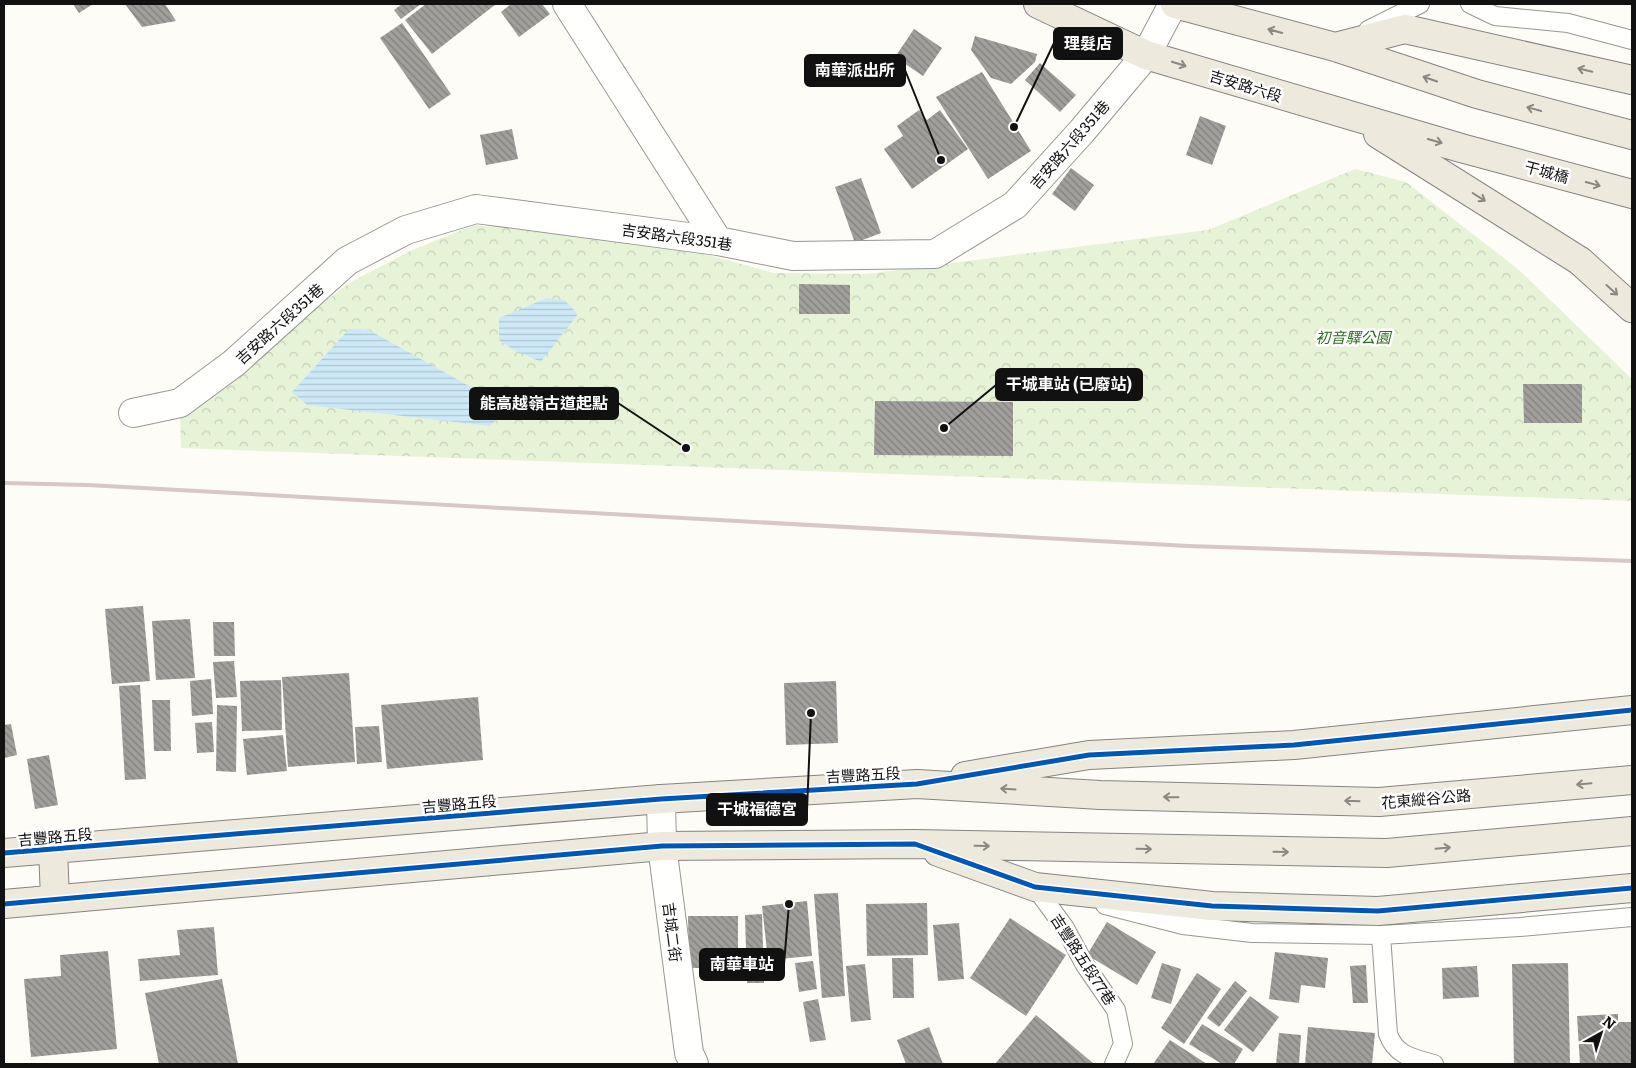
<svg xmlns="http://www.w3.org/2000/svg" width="1636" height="1068" viewBox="0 0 1636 1068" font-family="Literata,'Noto Sans TC',serif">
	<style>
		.park { fill: url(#park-crowns) }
		.water { fill: url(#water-rules) }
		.building { fill: url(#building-back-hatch) }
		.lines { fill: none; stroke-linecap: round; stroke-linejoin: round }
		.service-casing { stroke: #979795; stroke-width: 20 }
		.minor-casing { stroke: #979795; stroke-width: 30 }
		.primary-casing { stroke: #858482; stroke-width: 30 }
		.service { stroke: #fffffe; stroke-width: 18 }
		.minor { stroke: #fffffe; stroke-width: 28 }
		.primary { stroke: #ede9dc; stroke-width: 28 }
		.rail { stroke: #d9c6c7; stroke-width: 4 }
		.cycleway-casing { stroke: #fff; stroke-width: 8 }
		.cycleway { stroke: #0057b8; stroke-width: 5 }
		.oneway { stroke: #8a8881 }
		.labels { text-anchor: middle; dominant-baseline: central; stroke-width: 5; stroke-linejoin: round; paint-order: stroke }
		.street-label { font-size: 15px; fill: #111; stroke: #fff }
		.park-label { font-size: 15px; font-style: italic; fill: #2f6b1f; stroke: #fff }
		.leader { fill: none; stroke: #111; stroke-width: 2 }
		.callout-dot { fill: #111; stroke: #fff; stroke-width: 2 }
		.callout { fill: #111; stroke: #111; stroke-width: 2 }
		.callout-label { font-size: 16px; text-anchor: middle; font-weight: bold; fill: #fff }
	</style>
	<defs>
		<pattern id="park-crowns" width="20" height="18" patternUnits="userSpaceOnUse" patternTransform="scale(1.25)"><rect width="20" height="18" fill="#e7f3d7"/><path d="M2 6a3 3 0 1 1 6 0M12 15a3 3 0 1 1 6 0" fill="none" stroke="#c5cfb8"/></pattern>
		<pattern id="water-rules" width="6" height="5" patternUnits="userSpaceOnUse" patternTransform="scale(1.25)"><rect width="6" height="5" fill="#cde8f7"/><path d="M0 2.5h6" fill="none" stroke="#afc6d3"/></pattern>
		<pattern id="building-back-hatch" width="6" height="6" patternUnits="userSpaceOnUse" patternTransform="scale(1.25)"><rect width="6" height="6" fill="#a19f9c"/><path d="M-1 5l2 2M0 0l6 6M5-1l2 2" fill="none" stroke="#82807e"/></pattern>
	</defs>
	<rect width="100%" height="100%" fill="#fdfcf7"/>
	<!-- park -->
	<path class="park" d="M1355 169 1406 182 1519 270 1632 379V501L181 448 180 414 349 283 410 251 474 225 679 247 774 273 866 274 1208 230Z"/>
	<!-- water -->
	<path class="water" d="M547 298 564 300 578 314 541 362 512 349 499 340V318Z
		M349 329 369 330 494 400 504 413 490 426 307 405 292 392Z"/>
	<!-- building -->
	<path class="building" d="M73 4H93L79 13Z
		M125 4H165L176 21 142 27Z
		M402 4H421L401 19 394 10Z
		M426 4H496L432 54 405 20Z
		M511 4H542L550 14 519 37 501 12Z
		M402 23 451 94 429 109 380 38Z
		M914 29 942 48 923 76 895 57Z
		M975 36 1037 54 1035 62 1011 84 991 78 971 50Z
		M1040 63 1076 95 1060 112 1025 80Z
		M982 72 1031 151 988 179 936 97Z
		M919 110 927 120 940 110 968 149 912 189 884 149 903 136 897 126Z
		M1200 116 1226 126 1212 165 1186 155Z
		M512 129 518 159 486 165 480 135Z
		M1071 168 1094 185 1075 211 1052 194Z
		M861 178 881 233 855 243 835 187Z
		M799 284 850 285V314H799Z
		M1523 384H1582V423H1524Z
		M875 401 1013 402V456L874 455Z
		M143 606 150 681 112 684 105 609Z
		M190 619 195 678 156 680 152 621Z
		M213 622H234L235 656H214Z
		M234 661 237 697 216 698 213 662Z
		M349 673 355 762 288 767 282 677Z
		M211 679 213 714 192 716 190 681Z
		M281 680 282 730 242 731 240 681Z
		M836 681 838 743 786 745 784 683Z
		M140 685 146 779 125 780 119 686Z
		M478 697 483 760 387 769 381 705Z
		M152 700H170L171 751H154Z
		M217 705 237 706 236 772 216 771Z
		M212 722 214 752 197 753 195 723Z
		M11 724 17 755 4 758V725Z
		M379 726 382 762 357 764 355 727Z
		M283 735 287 771 247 775 243 739Z
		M49 755 58 805 35 809 27 759Z
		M838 893 845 996 822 998 814 894Z
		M807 901 812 956 768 960 762 906Z
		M927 903 928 955 867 956 866 904Z
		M762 914 764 983H747L745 915Z
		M688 916H738V968H689Z
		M1010 918 1066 955 1026 1016 970 978Z
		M1107 922 1156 952 1137 985 1087 955Z
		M959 923 964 979 938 981 933 925Z
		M214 927 218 975 140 981 138 959 180 955 177 930Z
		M108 951 117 1049 31 1057 24 979 61 976 60 955Z
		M1275 952 1328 958 1325 988 1301 985 1299 1003 1269 999Z
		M892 958H913L914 998H893Z
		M813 961 817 989 799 992 795 963Z
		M1162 963 1181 969 1171 1004 1151 998Z
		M1568 963 1570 1063 1514 1064 1512 964Z
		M865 964 871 1020 851 1022 846 966Z
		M1366 965 1368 1003H1353L1350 966Z
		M1477 966 1479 997 1443 999 1442 968Z
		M1197 973 1221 989 1184 1044 1161 1028Z
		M222 979 238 1064H159L145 993Z
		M1235 981 1247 991 1219 1027 1207 1018Z
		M1250 996 1279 1017 1253 1052 1224 1030Z
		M818 999 826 1040 810 1042 803 1002Z
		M1618 1014V1022H1632V1064H1580L1577 1016Z
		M1036 1015 1094 1064H995Z
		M1202 1024 1243 1049 1234 1064H1222L1189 1044Z
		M929 1027 943 1064H906L897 1040Z
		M1308 1027 1375 1033 1372 1064H1305Z
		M1279 1033 1301 1035 1299 1064H1276Z
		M1170 1040 1207 1064H1153Z"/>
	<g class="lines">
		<defs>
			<path id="service" d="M1470 4 1495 16 1568 23 1632 40
				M1368 30 1420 4
				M1035 887 1065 928 1085 965 1116 1010 1123 1044 1114 1064
				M1105 905 1183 925 1252 933 1381 935 1520 927 1632 917
				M1381 935 1388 1034C1396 1056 1413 1058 1434 1064"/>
			<path id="minor" d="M567 4 718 241
				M133 413 180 403 234 363 347 261 406 230 476 209 718 241 793 256 935 254 1015 205 1082 131 1146 55 1173 4
				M661 799 662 846 689 1053 694 1064"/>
			<path id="primary" d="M1038 4 1146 55 1461 148 1632 194
				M1175 4 1335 47 1477 94 1632 135
				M1335 47 1405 29 1632 80
				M1378 134 1580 261 1632 308
				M965 776 1089 755 1294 745 1632 710
				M53 848 55 899
				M938 852 1035 887 1212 906 1378 911 1632 888
				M4 853 661 799 917 784 1100 795 1379 802 1632 780
				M4 904 662 846 915 844 1387 853 1632 831"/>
		</defs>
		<!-- service casing -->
		<use href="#service" class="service-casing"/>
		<!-- minor casing -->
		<use href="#minor" class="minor-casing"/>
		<!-- primary casing -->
		<use href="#primary" class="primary-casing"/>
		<!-- service -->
		<use href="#service" class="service"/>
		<!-- minor -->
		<use href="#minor" class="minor"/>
		<!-- primary -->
		<use href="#primary" class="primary"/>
		<!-- rail -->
		<path class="rail" d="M4 483 88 485 1188 546 1632 561"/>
		<defs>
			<path id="cycleway" d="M4 853 661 799 917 784 1089 755 1294 745 1632 710
				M4 904 662 846 915 844 1035 887 1212 906 1378 911 1632 888"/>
		</defs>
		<!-- cycleway casing -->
		<use href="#cycleway" class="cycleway-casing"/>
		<!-- cycleway -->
		<use href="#cycleway" class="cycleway"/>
	</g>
	<!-- one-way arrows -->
	<defs><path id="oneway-shaft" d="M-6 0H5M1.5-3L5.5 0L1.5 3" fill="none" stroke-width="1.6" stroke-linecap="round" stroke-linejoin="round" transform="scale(1.25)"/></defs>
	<g class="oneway">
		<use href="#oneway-shaft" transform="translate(1275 31) rotate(-165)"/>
		<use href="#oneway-shaft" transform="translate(1179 64) rotate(17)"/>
		<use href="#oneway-shaft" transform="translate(1585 70) rotate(-167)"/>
		<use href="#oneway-shaft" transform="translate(1430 79) rotate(-161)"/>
		<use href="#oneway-shaft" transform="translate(1534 109) rotate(-165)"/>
		<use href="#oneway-shaft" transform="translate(1435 141) rotate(16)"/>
		<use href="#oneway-shaft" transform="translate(1593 184) rotate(15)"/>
		<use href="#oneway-shaft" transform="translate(1479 197) rotate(32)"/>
		<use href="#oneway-shaft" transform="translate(1612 290) rotate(42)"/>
		<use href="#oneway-shaft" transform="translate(1584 784) rotate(175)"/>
		<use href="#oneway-shaft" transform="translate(1008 789) rotate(-176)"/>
		<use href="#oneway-shaft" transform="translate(1171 797) rotate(-179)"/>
		<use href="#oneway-shaft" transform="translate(1352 801) rotate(-178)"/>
		<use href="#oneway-shaft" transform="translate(982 846) rotate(1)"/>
		<use href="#oneway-shaft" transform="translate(1443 848) rotate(-5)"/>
		<use href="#oneway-shaft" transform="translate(1144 849) rotate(1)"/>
		<use href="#oneway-shaft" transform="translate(1281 852) rotate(1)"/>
	</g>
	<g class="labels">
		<!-- street labels -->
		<g class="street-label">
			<text transform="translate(1246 85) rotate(17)">吉安路六段</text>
			<text transform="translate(1069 144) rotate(-49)">吉安路六段351巷</text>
			<text transform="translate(1547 171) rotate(15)">干城橋</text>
			<text transform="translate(677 236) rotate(8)">吉安路六段351巷</text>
			<text transform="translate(279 323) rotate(-42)">吉安路六段351巷</text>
			<text transform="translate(863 774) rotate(-3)">吉豐路五段</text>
			<text transform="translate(1426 798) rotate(-5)">花東縱谷公路</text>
			<text transform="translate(459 803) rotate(-5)">吉豐路五段</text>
			<text transform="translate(55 836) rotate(-5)">吉豐路五段</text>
			<text transform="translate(673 932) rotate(83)">吉城二街</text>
			<text transform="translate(1084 959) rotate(57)">吉豐路五段77巷</text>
		</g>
		<!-- park labels -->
		<g class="park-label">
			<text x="1353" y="336">初音驛公園</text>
		</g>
	</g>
	<!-- callouts -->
	<path class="leader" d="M1014 127L1054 43M941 160L905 70M944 428L996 385M686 448L618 403M811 713L807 810M789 904L784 964"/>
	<g class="callout-dot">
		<circle cx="1014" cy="127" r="5"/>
		<circle cx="941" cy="160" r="5"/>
		<circle cx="944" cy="428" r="5"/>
		<circle cx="686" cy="448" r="5"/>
		<circle cx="811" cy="713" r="5"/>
		<circle cx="789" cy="904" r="5"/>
	</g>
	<g class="callout">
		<rect x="1054" y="28" width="68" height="31" rx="5"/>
		<rect x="805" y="55" width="100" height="31" rx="5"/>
		<rect x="996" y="369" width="146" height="31" rx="5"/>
		<rect x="470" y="388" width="148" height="31" rx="5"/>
		<rect x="707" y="794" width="100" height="31" rx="5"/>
		<rect x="700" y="949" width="84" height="31" rx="5"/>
	</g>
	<g class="callout-label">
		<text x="1088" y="49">理髮店</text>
		<text x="855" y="76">南華派出所</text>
		<text x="1069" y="390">干城車站 (已廢站)</text>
		<text x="544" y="409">能高越嶺古道起點</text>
		<text x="757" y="815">干城福德宮</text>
		<text x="742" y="970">南華車站</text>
	</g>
	<!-- border -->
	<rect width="1636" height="1068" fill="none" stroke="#111111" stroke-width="10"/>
	<!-- north arrow -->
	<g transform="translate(1601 1033) rotate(39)" stroke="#ffffff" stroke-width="4" paint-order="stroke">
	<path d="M0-4L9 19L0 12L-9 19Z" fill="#111111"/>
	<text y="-8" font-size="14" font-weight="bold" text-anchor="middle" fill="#111111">N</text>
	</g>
</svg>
